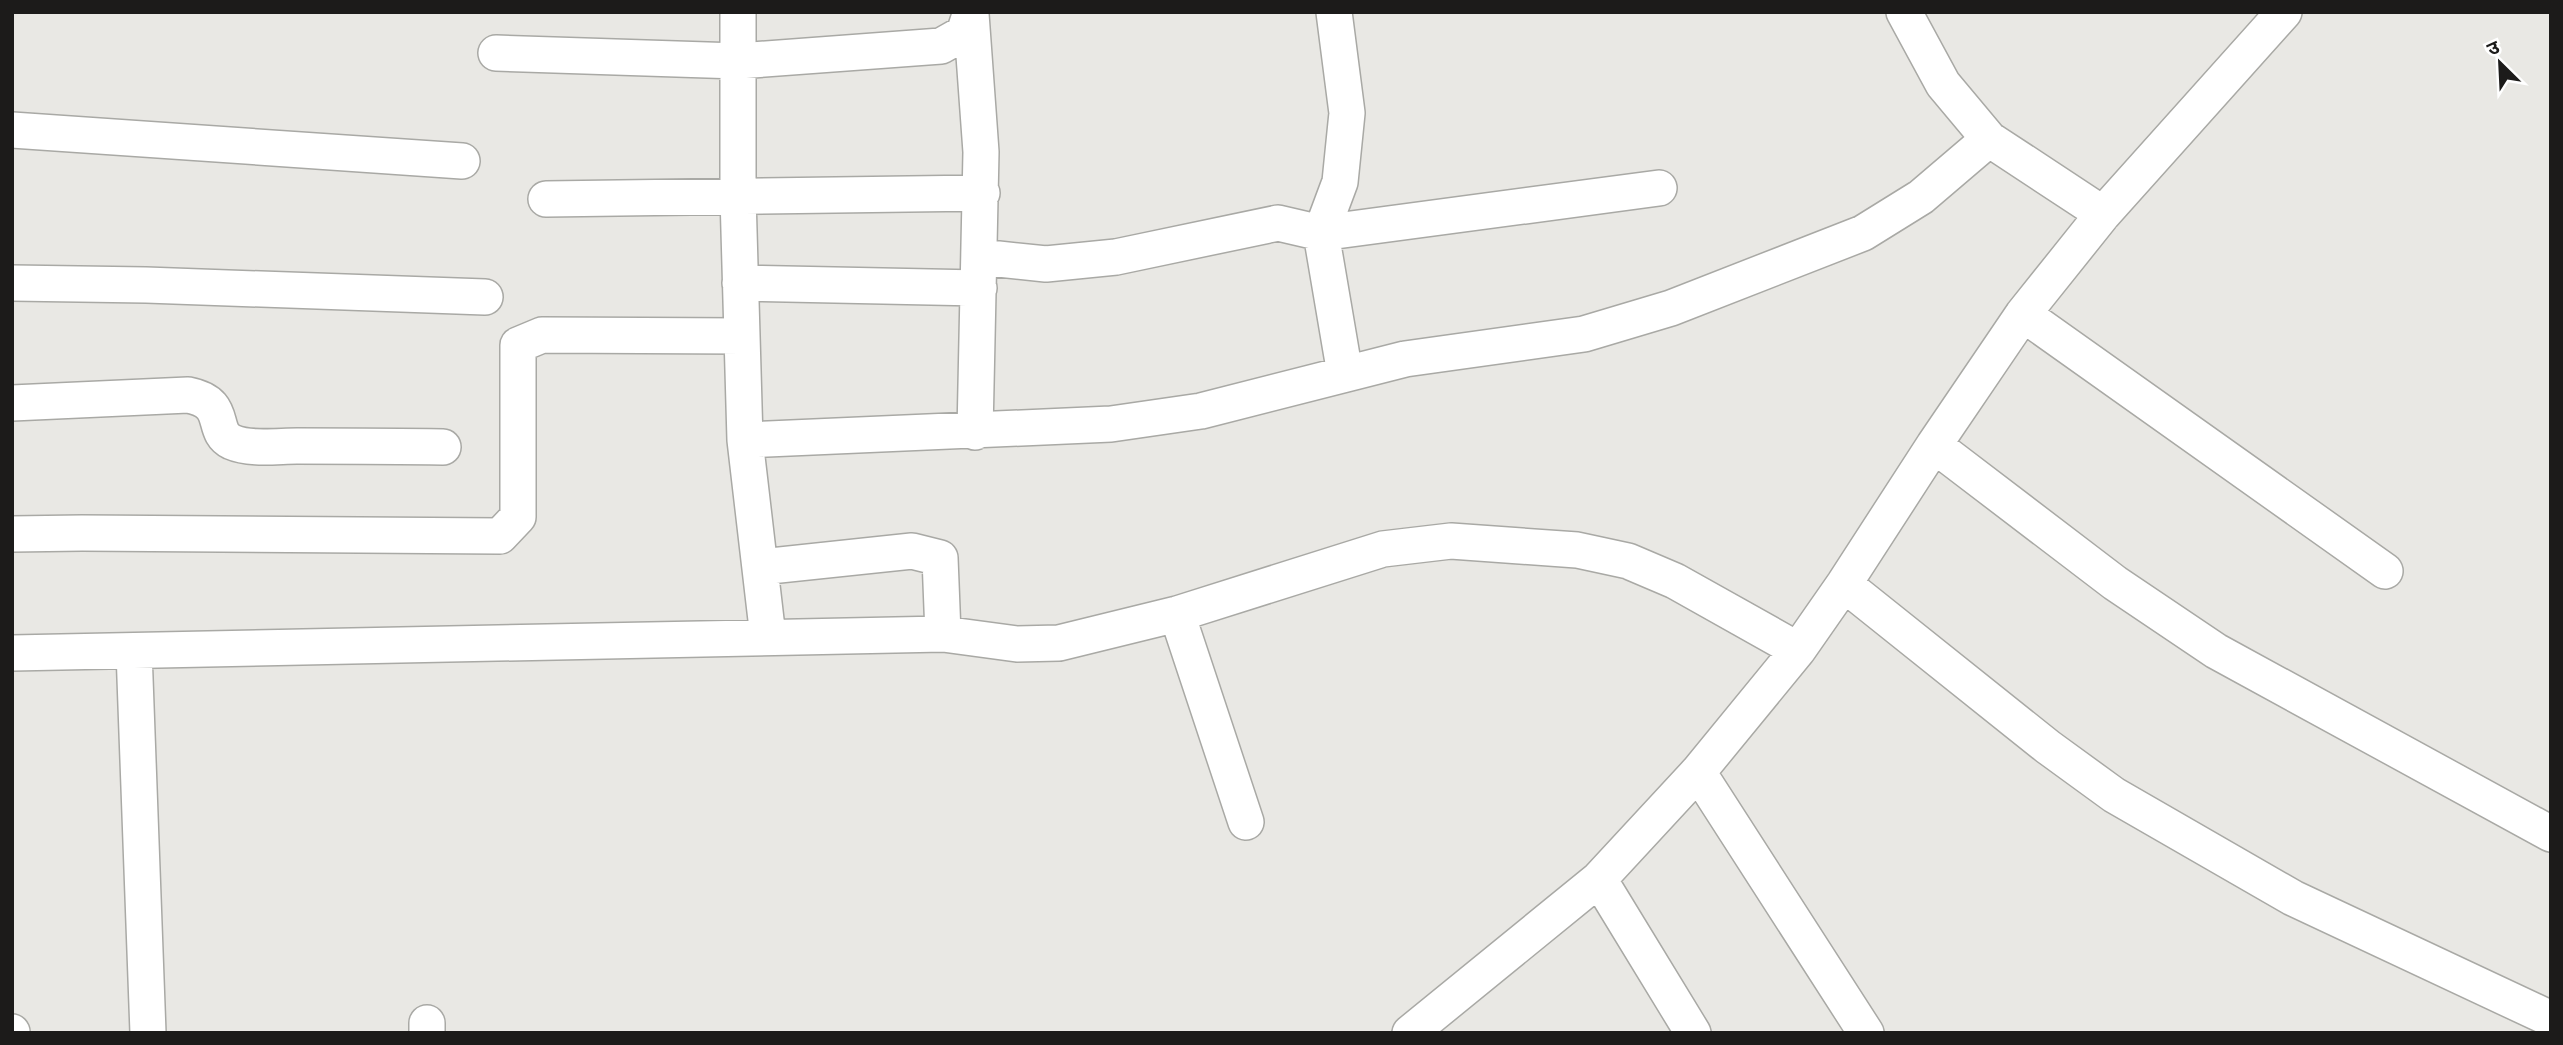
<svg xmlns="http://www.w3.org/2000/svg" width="2563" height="1045" viewBox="0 0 2563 1045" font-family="Inter,'Noto Sans Devanagari',sans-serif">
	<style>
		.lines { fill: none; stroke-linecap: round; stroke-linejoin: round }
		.street-casing { stroke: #a9a9a5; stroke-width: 38 }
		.street { stroke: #fff; stroke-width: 35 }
	</style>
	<rect width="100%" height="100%" fill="#e9e8e4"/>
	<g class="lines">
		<defs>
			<path id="street" d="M738 12V196L745 440 768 637
				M1334 12 1347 113 1340 182 1321 233 1345 374
				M1904 12 1943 84 1989 139 2103 214
				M971 14 981 152 975 432
				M496 53 738 61 941 46 964 33 971 12
				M12 130 462 161
				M546 199 982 193
				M980 257 1046 264 1116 257 1278 223 1321 233 1659 188
				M12 283 146 285 485 297
				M740 283 979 288
				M2023 314 2385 571
				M12 403 188 395C230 403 209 431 232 442 250 450 278 446 297 446 345 446 394 446 443 447
				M745 440 1111 424 1201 411 1405 359 1584 334 1671 308 1863 233 1921 197 1989 139
				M1934 445 2115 583 2216 651 2551 834
				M12 534 82 533 500 536 518 517V345L542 335 742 336
				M760 567 912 551 940 558 943 634
				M1844 584 2048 747 2114 795 2293 898 2551 1019
				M1177 614 1246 822
				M134 651 148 1033
				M12 653 943 634 1017 644 1059 643 1177 614 1383 549 1451 541 1577 550 1628 561 1675 581 1798 650
				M1698 772 1866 1033
				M1599 879 1693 1033
				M12 1032V1033
				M427 1033V1023
				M1410 1033 1599 879 1698 772 1798 650 1844 584 1934 445 2023 314 2103 214 2284 12"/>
		</defs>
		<!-- street casing -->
		<use href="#street" class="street-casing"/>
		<!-- street -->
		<use href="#street" class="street"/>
	</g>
	<!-- border -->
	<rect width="2563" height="1045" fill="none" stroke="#1c1b1a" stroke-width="28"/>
	<!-- north arrow -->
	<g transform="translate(2500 63) rotate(336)" stroke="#ffffff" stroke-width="5" paint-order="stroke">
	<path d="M0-5L12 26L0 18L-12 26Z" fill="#1c1b1a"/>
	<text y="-10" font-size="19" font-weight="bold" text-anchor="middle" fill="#1c1b1a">उ</text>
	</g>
</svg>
